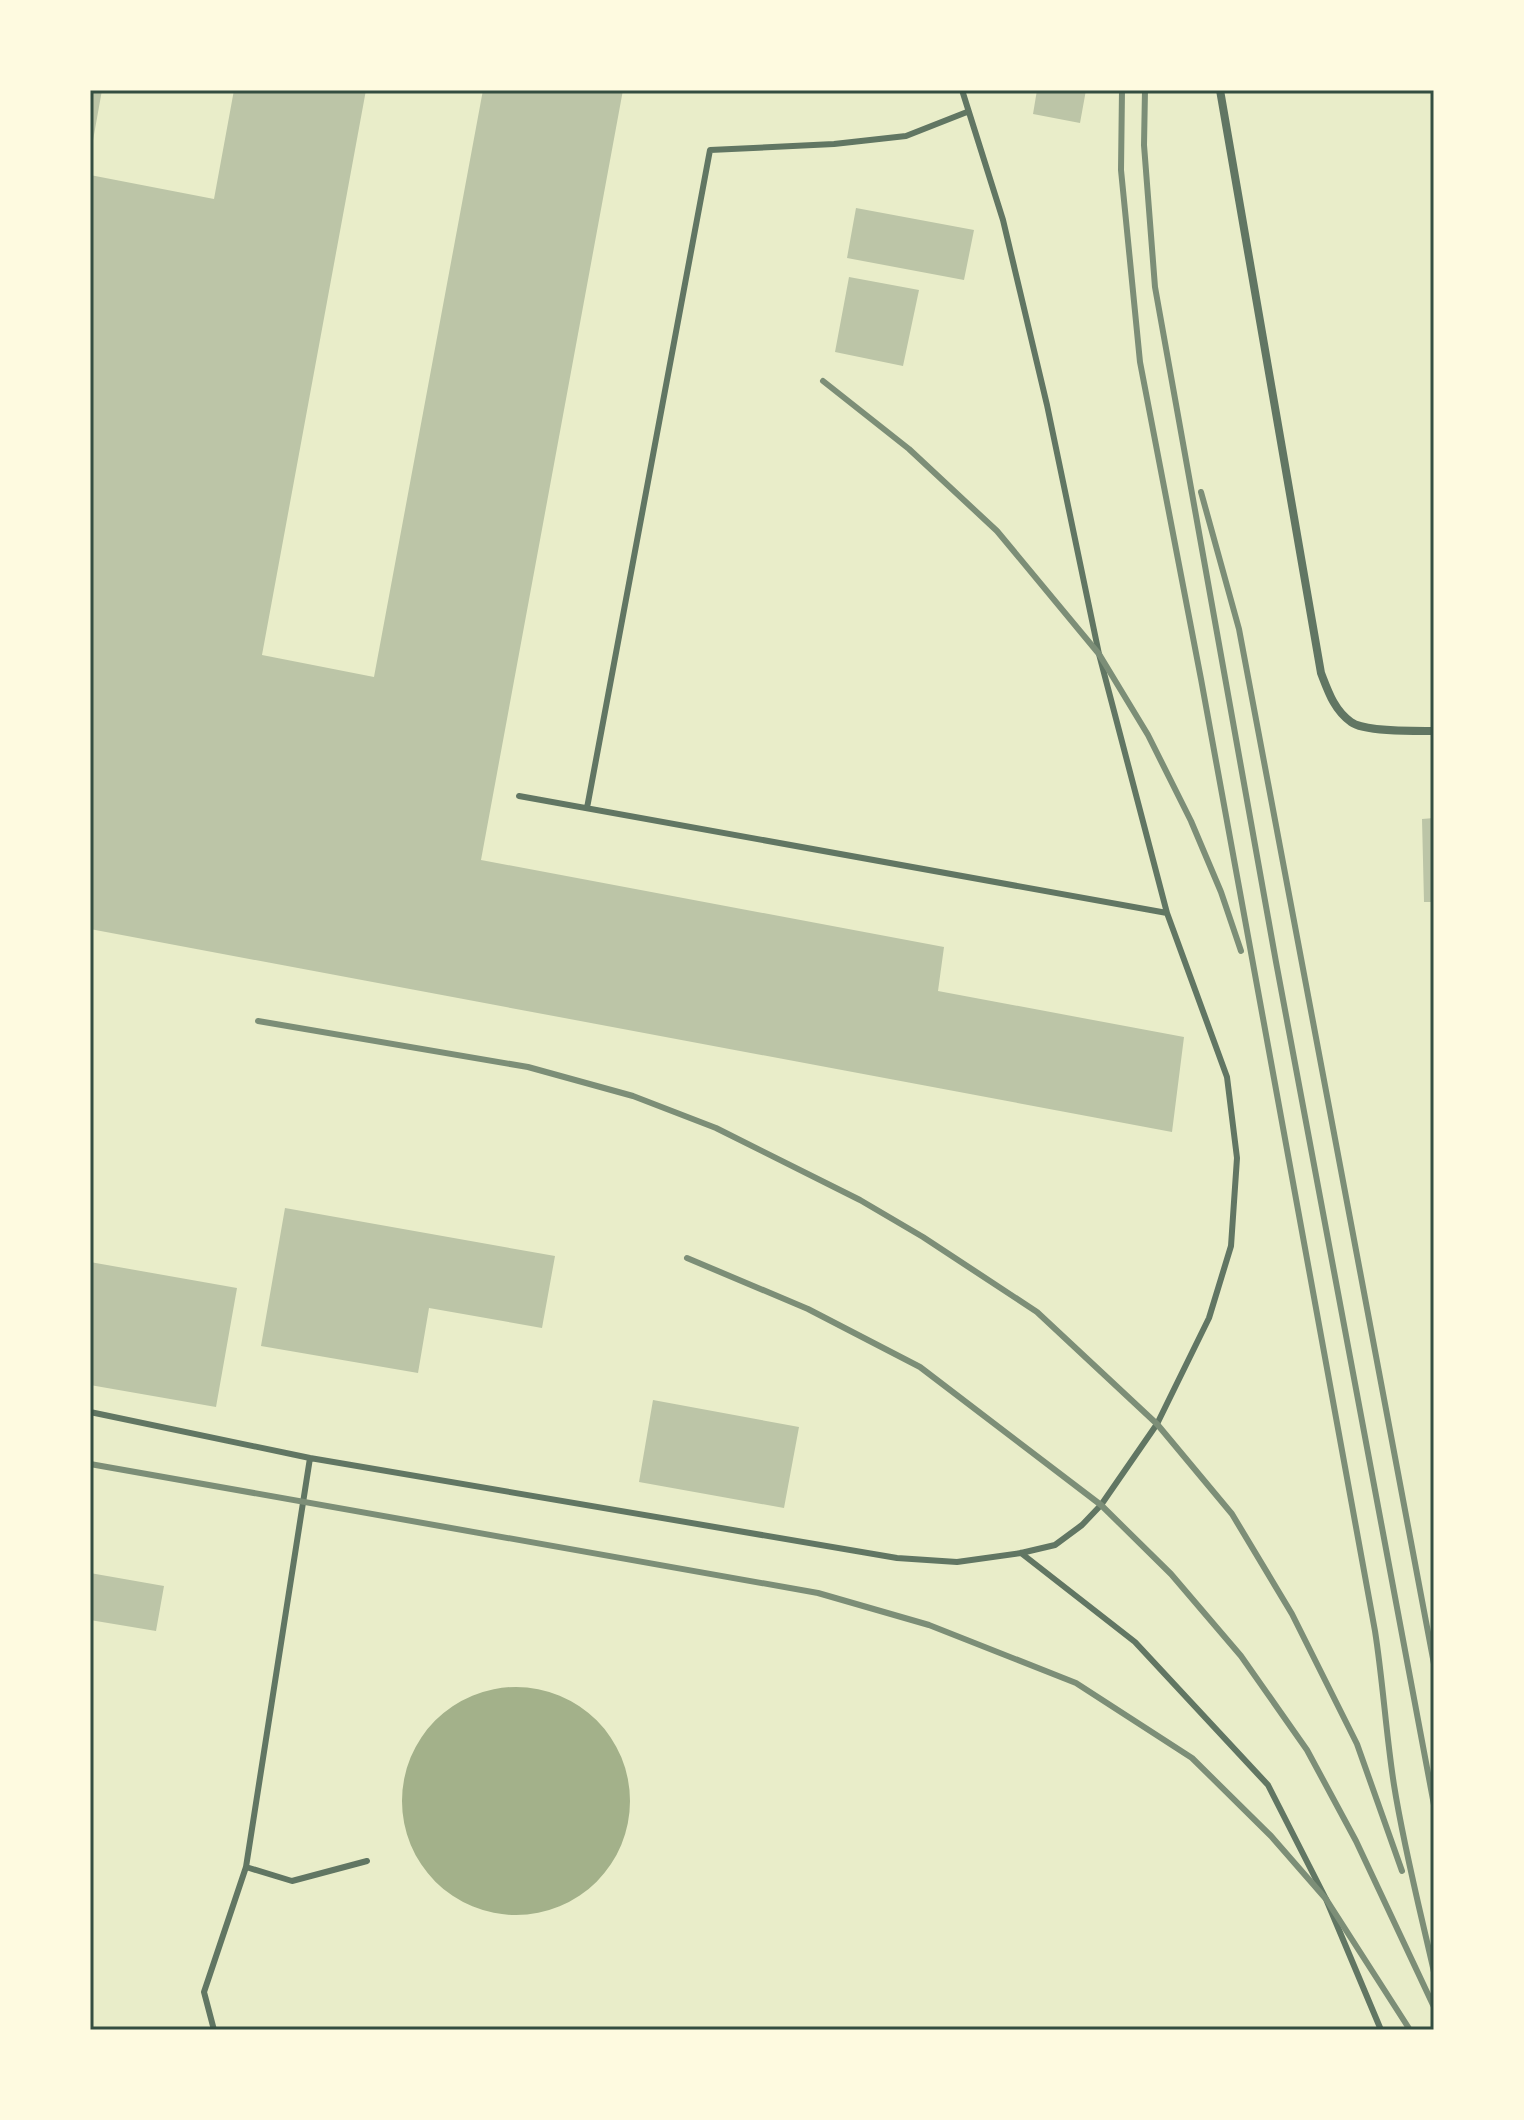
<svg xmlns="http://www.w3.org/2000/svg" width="1524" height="2120" viewBox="0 0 1524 2120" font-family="Manrope,sans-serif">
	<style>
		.water { fill: #a3b18a }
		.building { fill: #bcc5a7 }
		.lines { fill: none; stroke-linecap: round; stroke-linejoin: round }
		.service { stroke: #617663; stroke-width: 6 }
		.minor { stroke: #617663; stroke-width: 8 }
		.rail { stroke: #7c8e77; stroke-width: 6 }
		.neatline { fill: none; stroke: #344e41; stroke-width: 3 }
	</style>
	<rect width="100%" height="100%" fill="#e9edc9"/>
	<!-- water -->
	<path class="water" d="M402 1801a114 114 0 1 1 228 0a114 114 0 1 1-228 0Z"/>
	<!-- building -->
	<path class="building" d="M90 90H102L92 146H90Z
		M234 90H366L262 655 374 677 483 90H623L481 860 944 947 938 991 1184 1037 1172 1132 90 929V175L214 199Z
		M1037 90H1086L1080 123 1033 114Z
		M856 208 974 230 964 280 847 258Z
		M849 277 919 290 903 366 835 352Z
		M1434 818V902H1424L1422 819Z
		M285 1208 555 1256 542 1328 429 1308 418 1373 261 1346Z
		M90 1262 237 1288 216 1407 90 1385Z
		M653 1400 799 1427 784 1508 639 1482Z
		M90 1573 164 1586 156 1631 90 1620Z"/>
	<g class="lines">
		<!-- service -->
		<path class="service" d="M519 796 1167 913
			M587 808 710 150 834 144 906 136 967 112
			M90 1412 310 1458 897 1558 957 1562 1021 1553 1055 1545 1082 1525 1101 1505 1157 1424 1209 1318 1231 1246 1237 1158 1227 1077 1167 913 1099 654 1047 405 1003 220 962 90
			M1021 1553 1135 1642 1268 1785 1326 1899 1381 2030
			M246 1867 292 1881 367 1861
			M214 2030 204 1992 246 1867 310 1458"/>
		<!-- minor -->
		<path class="minor" d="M1220 90 1321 673C1328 691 1334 710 1351 722 1364 732 1416 731 1434 731"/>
		<!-- rail -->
		<path class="rail" d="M1122 90 1121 170 1140 362 1201 679 1375 1631C1383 1682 1386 1734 1394 1785 1404 1848 1420 1910 1434 1972
			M1145 90 1144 145 1155 287 1276 962 1434 1805
			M823 381 909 449 997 531 1099 654 1148 735 1191 821 1221 892 1241 951
			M1201 492 1239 629 1434 1664
			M258 1021 528 1067 633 1096 716 1128 860 1200 923 1237 1037 1312 1157 1424 1232 1514 1292 1614 1357 1744 1402 1871
			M687 1258 808 1309 920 1367 1101 1505 1171 1574 1241 1656 1307 1750 1356 1841 1434 2007
			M90 1464 818 1593 929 1625 1076 1683 1192 1758 1271 1836 1326 1899 1410 2030"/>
	</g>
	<!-- border -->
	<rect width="1524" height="2120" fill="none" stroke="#fefae0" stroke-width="184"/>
	<rect x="92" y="92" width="1340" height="1936" class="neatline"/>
</svg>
